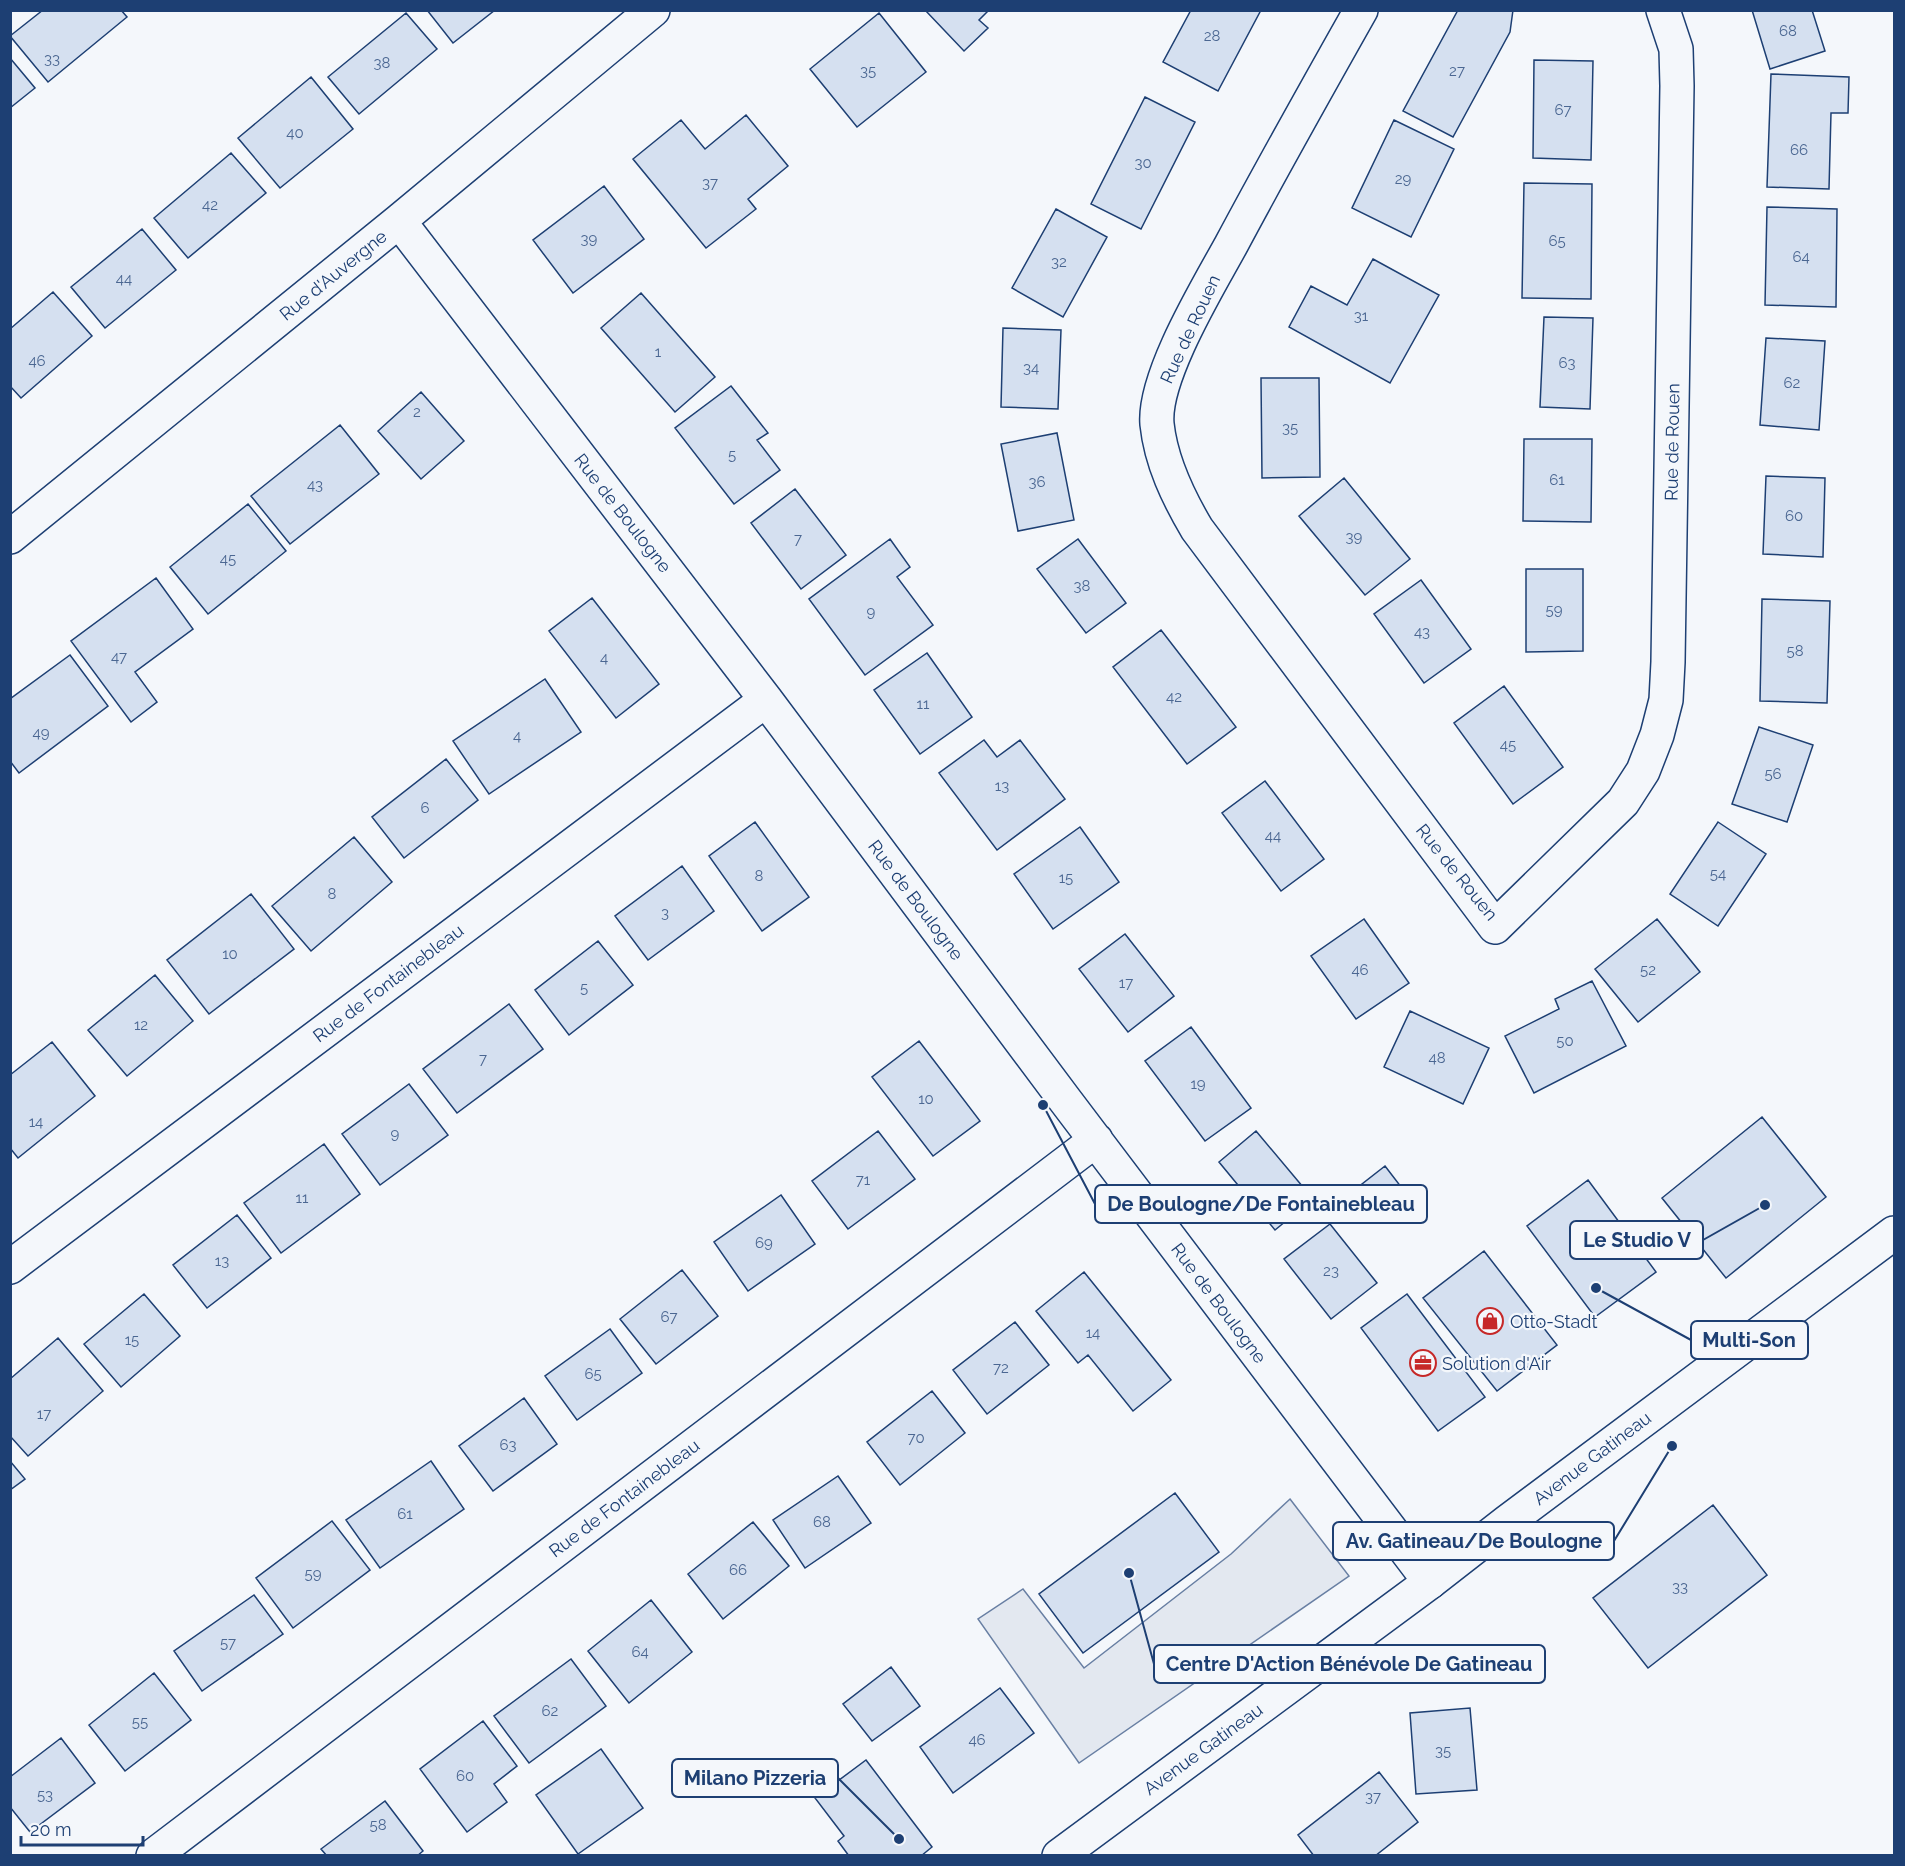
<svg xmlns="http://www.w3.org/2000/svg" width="1905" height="1866" viewBox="0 0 1905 1866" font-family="Raleway,sans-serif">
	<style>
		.parking { fill: #e3e8f0; stroke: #687fa3; stroke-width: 1.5 }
		.building { fill: #d5e0f0; stroke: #1d3f73; stroke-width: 1.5 }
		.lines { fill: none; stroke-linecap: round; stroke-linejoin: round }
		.street-casing { stroke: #1d3f73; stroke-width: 36 }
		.secondary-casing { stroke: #1d3f73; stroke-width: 36 }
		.street { stroke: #f4f7fb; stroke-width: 33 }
		.secondary { stroke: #f4f7fb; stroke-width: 33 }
		.labels { text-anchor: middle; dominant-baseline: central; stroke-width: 4.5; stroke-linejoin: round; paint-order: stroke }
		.number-label { font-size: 15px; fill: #4b6792 }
		.street-label { font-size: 18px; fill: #1d3f73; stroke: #f4f7fb }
		.poi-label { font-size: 18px; fill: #1d3f73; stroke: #f4f7fb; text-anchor: start }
		.leader { fill: none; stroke: #1d3f73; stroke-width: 2 }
		.callout-dot { fill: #1d3f73; stroke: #f4f7fb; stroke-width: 2 }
		.callout { fill: #f4f7fb; stroke: #1d3f73; stroke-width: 2 }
		.callout-label { font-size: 20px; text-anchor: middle; font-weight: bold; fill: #1d3f73 }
	</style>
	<rect width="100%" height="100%" fill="#f4f7fb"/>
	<!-- parking -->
	<path class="parking" d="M1290 1499 1349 1576 1079 1763 978 1619 1023 1589 1084 1668 1231 1554Z"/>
	<!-- building -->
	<path class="building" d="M43 10H121L127 17 48 82 10 36Z
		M427 10H495L453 43Z
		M925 10H989L979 20 988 28 964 51Z
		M1191 10H1261L1218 91 1163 62Z
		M1458 10H1513L1510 32 1453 137 1403 111Z
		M1752 10H1812L1825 51 1770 69Z
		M406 13 437 49 359 114 328 77Z
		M879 13 926 72 857 127 810 69Z
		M10 58 35 88 10 108Z
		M1534 60 1593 61 1591 160 1533 158Z
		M1771 74 1849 77 1848 113H1831L1829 189 1767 187Z
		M311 77 353 129 280 188 238 138Z
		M1145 97 1195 122 1141 229 1091 204Z
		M746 115 788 166 748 199 756 209 706 248 633 159 681 120 705 149Z
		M1394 120 1454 149 1411 237 1352 208Z
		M231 153 266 193 188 258 154 218Z
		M1524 183 1592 184 1591 299 1522 298Z
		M604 186 644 239 573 293 533 240Z
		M1767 207 1837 209 1836 307 1765 305Z
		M1056 209 1107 237 1063 317 1012 288Z
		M142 229 176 270 105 328 71 287Z
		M1373 259 1439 295 1390 383 1289 327 1311 286 1347 305Z
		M53 292 92 336 21 398 10 386V329Z
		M641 293 715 377 675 412 601 328Z
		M1544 317 1593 318 1590 409 1540 407Z
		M1003 328 1061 330 1058 409 1001 407Z
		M1766 338 1825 341 1819 430 1760 425Z
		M1261 378H1319L1320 477 1262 478Z
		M731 386 768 433 757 440 780 470 734 504 675 428Z
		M421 392 464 441 421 479 378 431Z
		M340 425 379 474 290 544 251 496Z
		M1057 433 1074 520 1018 531 1001 444Z
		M1524 439H1592L1591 522 1523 521Z
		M1766 476 1825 478 1823 557 1763 554Z
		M1344 478 1410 559 1365 595 1299 516Z
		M795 489 846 555 801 589 751 523Z
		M248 504 286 551 208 614 170 567Z
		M890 539 910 567 897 577 933 625 865 675 809 599Z
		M1078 539 1126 603 1086 633 1037 569Z
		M1526 569H1583V651L1526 652Z
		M156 578 193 629 135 672 157 702 131 722 71 641Z
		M1421 580 1471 649 1424 683 1374 614Z
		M592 598 659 684 616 718 549 631Z
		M1762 599 1830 601 1827 703 1760 701Z
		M1161 630 1236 727 1187 764 1113 667Z
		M927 653 972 717 920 754 874 690Z
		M70 655 108 706 19 773 10 761V699Z
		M545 679 581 732 489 794 453 741Z
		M1504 686 1563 767 1513 804 1454 723Z
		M1759 727 1813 745 1787 822 1732 804Z
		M984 740 997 757 1020 740 1065 799 997 850 939 773Z
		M446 759 478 800 404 858 372 817Z
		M1265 781 1324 859 1281 891 1222 813Z
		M755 822 809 897 762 931 709 856Z
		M1718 822 1766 854 1718 926 1670 894Z
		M1080 827 1119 882 1053 929 1014 874Z
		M354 837 392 882 311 951 272 906Z
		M682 866 714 911 648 960 615 916Z
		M251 894 294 949 209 1014 167 960Z
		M1364 919 1409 983 1356 1019 1311 956Z
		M1657 919 1700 972 1638 1022 1595 969Z
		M1125 934 1174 996 1128 1032 1079 969Z
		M598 941 633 985 569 1035 535 990Z
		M155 975 193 1021 127 1076 88 1030Z
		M1592 981 1626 1046 1534 1093 1505 1036 1559 1009 1555 999Z
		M509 1004 543 1049 457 1113 423 1069Z
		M1410 1011 1489 1048 1463 1104 1384 1067Z
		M1191 1027 1251 1108 1205 1141 1145 1061Z
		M919 1041 980 1121 933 1156 872 1077Z
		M52 1042 95 1096 18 1158 10 1148V1075Z
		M409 1084 448 1135 380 1185 342 1134Z
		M1762 1117 1826 1197 1726 1278 1662 1198Z
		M878 1131 915 1179 848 1229 812 1181Z
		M1256 1131 1313 1199 1275 1230 1219 1162Z
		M324 1144 360 1194 281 1253 244 1203Z
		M1385 1166 1405 1192 1365 1220 1348 1195Z
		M1588 1180 1656 1272 1595 1317 1527 1226Z
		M781 1195 815 1244 748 1291 714 1242Z
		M237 1215 271 1258 207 1308 173 1265Z
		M1330 1224 1377 1283 1331 1319 1284 1259Z
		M1484 1251 1557 1345 1497 1391 1423 1298Z
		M682 1270 718 1316 656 1364 620 1319Z
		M1084 1272 1171 1380 1133 1411 1088 1355 1078 1363 1036 1311Z
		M144 1294 180 1336 121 1387 84 1344Z
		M1407 1294 1485 1397 1438 1431 1361 1328Z
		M1015 1322 1049 1365 987 1414 953 1370Z
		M610 1329 642 1373 577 1420 545 1376Z
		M58 1338 103 1391 28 1456 10 1436V1379Z
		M932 1391 965 1433 900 1485 867 1442Z
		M524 1398 557 1444 493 1491 459 1446Z
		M10 1461 25 1479 10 1490Z
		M431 1461 464 1509 380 1568 346 1520Z
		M838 1476 871 1523 805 1568 773 1520Z
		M1175 1493 1219 1552 1083 1653 1039 1594Z
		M1713 1505 1767 1575 1648 1668 1593 1598Z
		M332 1521 370 1570 293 1628 256 1578Z
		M753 1522 789 1566 723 1619 688 1574Z
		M254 1595 283 1634 202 1691 174 1651Z
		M651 1600 692 1652 629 1703 588 1651Z
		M571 1659 606 1706 529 1763 494 1716Z
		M891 1667 920 1706 872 1741 843 1704Z
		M154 1673 191 1720 125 1771 89 1725Z
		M1000 1688 1034 1733 953 1793 920 1747Z
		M1470 1708 1477 1790 1416 1794 1410 1713Z
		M483 1721 517 1766 494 1784 507 1802 467 1832 420 1769Z
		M61 1738 95 1783 30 1832 10 1807V1777Z
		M601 1749 643 1808 578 1854 536 1795Z
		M866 1760 932 1847 921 1856H849L838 1841 844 1836 815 1798Z
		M1379 1772 1418 1822 1375 1856H1314L1298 1835Z
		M385 1801 423 1851 417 1856H327L321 1849Z"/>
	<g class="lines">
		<defs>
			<path id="street" d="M1361 10C1317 88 1273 166 1231 245 1208 287 1153 377 1157 424 1161 462 1178 497 1197 529L1495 927 1623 802 1643 771 1657 735 1666 700 1668 662 1677 86 1676 49 1663 10
				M399 221 766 700 1065 1100 1430 1582
				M10 537 399 221 653 10
				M10 1267 766 700
				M153 1856 1096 1140"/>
			<path id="secondary" d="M1059 1856 1430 1582 1507 1522 1894 1233"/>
		</defs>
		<!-- street casing -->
		<use href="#street" class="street-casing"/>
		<!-- secondary casing -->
		<use href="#secondary" class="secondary-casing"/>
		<!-- street -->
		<use href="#street" class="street"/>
		<!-- secondary -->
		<use href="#secondary" class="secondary"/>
	</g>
	<!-- icons -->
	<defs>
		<symbol id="shop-ring" viewBox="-11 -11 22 22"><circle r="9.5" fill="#f4f7fb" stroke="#c62828" stroke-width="1.5"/><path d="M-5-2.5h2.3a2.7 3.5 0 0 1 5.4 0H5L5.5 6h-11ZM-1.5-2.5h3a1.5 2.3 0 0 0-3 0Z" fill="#c62828"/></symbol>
		<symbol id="office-ring" viewBox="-11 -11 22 22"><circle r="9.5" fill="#f4f7fb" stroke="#c62828" stroke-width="1.5"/><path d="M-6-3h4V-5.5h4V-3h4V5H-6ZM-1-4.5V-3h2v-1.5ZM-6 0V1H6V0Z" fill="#c62828"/></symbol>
	</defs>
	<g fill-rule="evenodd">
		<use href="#shop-ring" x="1475" y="1306" width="30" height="30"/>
		<use href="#office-ring" x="1408" y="1348" width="30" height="30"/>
	</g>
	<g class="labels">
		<!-- number labels -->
		<g class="number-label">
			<text x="1788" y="31">68</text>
			<text x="1212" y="36">28</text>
			<text x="52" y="59">33</text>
			<text x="382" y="63">38</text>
			<text x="868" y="71">35</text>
			<text x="1457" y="71">27</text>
			<text x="1563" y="110">67</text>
			<text x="295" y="133">40</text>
			<text x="1799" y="150">66</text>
			<text x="1143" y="163">30</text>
			<text x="1403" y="179">29</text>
			<text x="710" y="183">37</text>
			<text x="210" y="205">42</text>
			<text x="589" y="239">39</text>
			<text x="1557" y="241">65</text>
			<text x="1801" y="257">64</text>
			<text x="1059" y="262">32</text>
			<text x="124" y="279">44</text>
			<text x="1361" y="316">31</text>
			<text x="658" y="352">1</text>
			<text x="37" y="361">46</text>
			<text x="1567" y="363">63</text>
			<text x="1031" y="368">34</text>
			<text x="1792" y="383">62</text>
			<text x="417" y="412">2</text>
			<text x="1290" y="428">35</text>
			<text x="732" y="455">5</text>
			<text x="1557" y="480">61</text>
			<text x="1037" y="482">36</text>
			<text x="315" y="485">43</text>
			<text x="1794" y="516">60</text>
			<text x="1354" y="537">39</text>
			<text x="798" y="539">7</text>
			<text x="228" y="559">45</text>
			<text x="1082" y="586">38</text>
			<text x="1554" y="610">59</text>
			<text x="871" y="612">9</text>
			<text x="1422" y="632">43</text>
			<text x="1795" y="651">58</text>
			<text x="119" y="657">47</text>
			<text x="604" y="658">4</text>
			<text x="1174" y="697">42</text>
			<text x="923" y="704">11</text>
			<text x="41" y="733">49</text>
			<text x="517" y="736">4</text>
			<text x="1508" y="745">45</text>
			<text x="1773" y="774">56</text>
			<text x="1002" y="786">13</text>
			<text x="425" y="808">6</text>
			<text x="1273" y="836">44</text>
			<text x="1718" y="874">54</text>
			<text x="759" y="876">8</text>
			<text x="1066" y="878">15</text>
			<text x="332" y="894">8</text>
			<text x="665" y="913">3</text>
			<text x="230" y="954">10</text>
			<text x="1360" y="970">46</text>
			<text x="1648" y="970">52</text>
			<text x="1126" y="983">17</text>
			<text x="584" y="988">5</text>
			<text x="141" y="1025">12</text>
			<text x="1565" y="1041">50</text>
			<text x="1437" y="1058">48</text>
			<text x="483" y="1059">7</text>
			<text x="1198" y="1084">19</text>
			<text x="926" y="1099">10</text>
			<text x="36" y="1122">14</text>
			<text x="395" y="1134">9</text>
			<text x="863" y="1180">71</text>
			<text x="302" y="1198">11</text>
			<text x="764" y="1243">69</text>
			<text x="222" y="1261">13</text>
			<text x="1331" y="1271">23</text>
			<text x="669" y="1317">67</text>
			<text x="1093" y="1333">14</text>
			<text x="132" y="1340">15</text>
			<text x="1001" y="1368">72</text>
			<text x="593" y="1374">65</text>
			<text x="44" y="1414">17</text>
			<text x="916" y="1438">70</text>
			<text x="508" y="1445">63</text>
			<text x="405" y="1514">61</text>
			<text x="822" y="1522">68</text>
			<text x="738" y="1570">66</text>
			<text x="313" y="1574">59</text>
			<text x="1680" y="1587">33</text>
			<text x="228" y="1643">57</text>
			<text x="640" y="1652">64</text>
			<text x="550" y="1711">62</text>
			<text x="140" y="1722">55</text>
			<text x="977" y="1740">46</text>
			<text x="1443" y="1751">35</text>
			<text x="465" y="1776">60</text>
			<text x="45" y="1795">53</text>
			<text x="1373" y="1797">37</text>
			<text x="378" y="1825">58</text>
		</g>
		<!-- street labels -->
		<g class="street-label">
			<text transform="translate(333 275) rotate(-39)">Rue d'Auvergne</text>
			<text transform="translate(1190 329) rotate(-65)">Rue de Rouen</text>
			<text transform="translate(1672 442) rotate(-89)">Rue de Rouen</text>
			<text transform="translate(623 513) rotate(52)">Rue de Boulogne</text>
			<text transform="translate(1457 872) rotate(51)">Rue de Rouen</text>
			<text transform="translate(916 900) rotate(53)">Rue de Boulogne</text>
			<text transform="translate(388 983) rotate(-37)">Rue de Fontainebleau</text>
			<text transform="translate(1219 1303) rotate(53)">Rue de Boulogne</text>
			<text transform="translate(1592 1458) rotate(-37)">Avenue Gatineau</text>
			<text transform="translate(624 1498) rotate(-37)">Rue de Fontainebleau</text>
			<text transform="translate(1203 1749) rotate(-36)">Avenue Gatineau</text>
		</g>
		<!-- poi labels -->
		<g class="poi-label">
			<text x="1510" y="1321">Otto-Stadt</text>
			<text x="1442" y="1363">Solution d'Air</text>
		</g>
	</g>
	<!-- callouts -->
	<path class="leader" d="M1043 1105L1095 1204M1765 1205L1703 1240M1596 1288L1691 1340M1672 1446L1614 1541M1129 1573L1154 1664M899 1839L838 1778"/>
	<g class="callout-dot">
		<circle cx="1043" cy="1105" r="6"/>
		<circle cx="1765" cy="1205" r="6"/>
		<circle cx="1596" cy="1288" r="6"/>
		<circle cx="1672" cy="1446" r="6"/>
		<circle cx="1129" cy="1573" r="6"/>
		<circle cx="899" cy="1839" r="6"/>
	</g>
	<g class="callout">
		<rect x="1095" y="1185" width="332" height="38" rx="6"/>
		<rect x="1570" y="1221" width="133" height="38" rx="6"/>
		<rect x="1691" y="1321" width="117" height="38" rx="6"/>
		<rect x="1333" y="1522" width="281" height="38" rx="6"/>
		<rect x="1154" y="1645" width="391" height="38" rx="6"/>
		<rect x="672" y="1759" width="166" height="38" rx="6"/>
	</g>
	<g class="callout-label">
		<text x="1261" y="1211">De Boulogne/De Fontainebleau</text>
		<text x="1637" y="1247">Le Studio V</text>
		<text x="1749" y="1347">Multi-Son</text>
		<text x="1474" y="1548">Av. Gatineau/De Boulogne</text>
		<text x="1349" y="1671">Centre D'Action Bénévole De Gatineau</text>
		<text x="755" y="1785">Milano Pizzeria</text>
	</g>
	<!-- border -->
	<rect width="1905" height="1866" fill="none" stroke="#1d3f73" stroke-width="24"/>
	<!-- scale -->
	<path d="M21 1836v9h122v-9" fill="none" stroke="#1d3f73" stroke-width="3"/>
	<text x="30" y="1836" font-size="18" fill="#1d3f73" stroke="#f4f7fb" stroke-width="4.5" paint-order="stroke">20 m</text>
</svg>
